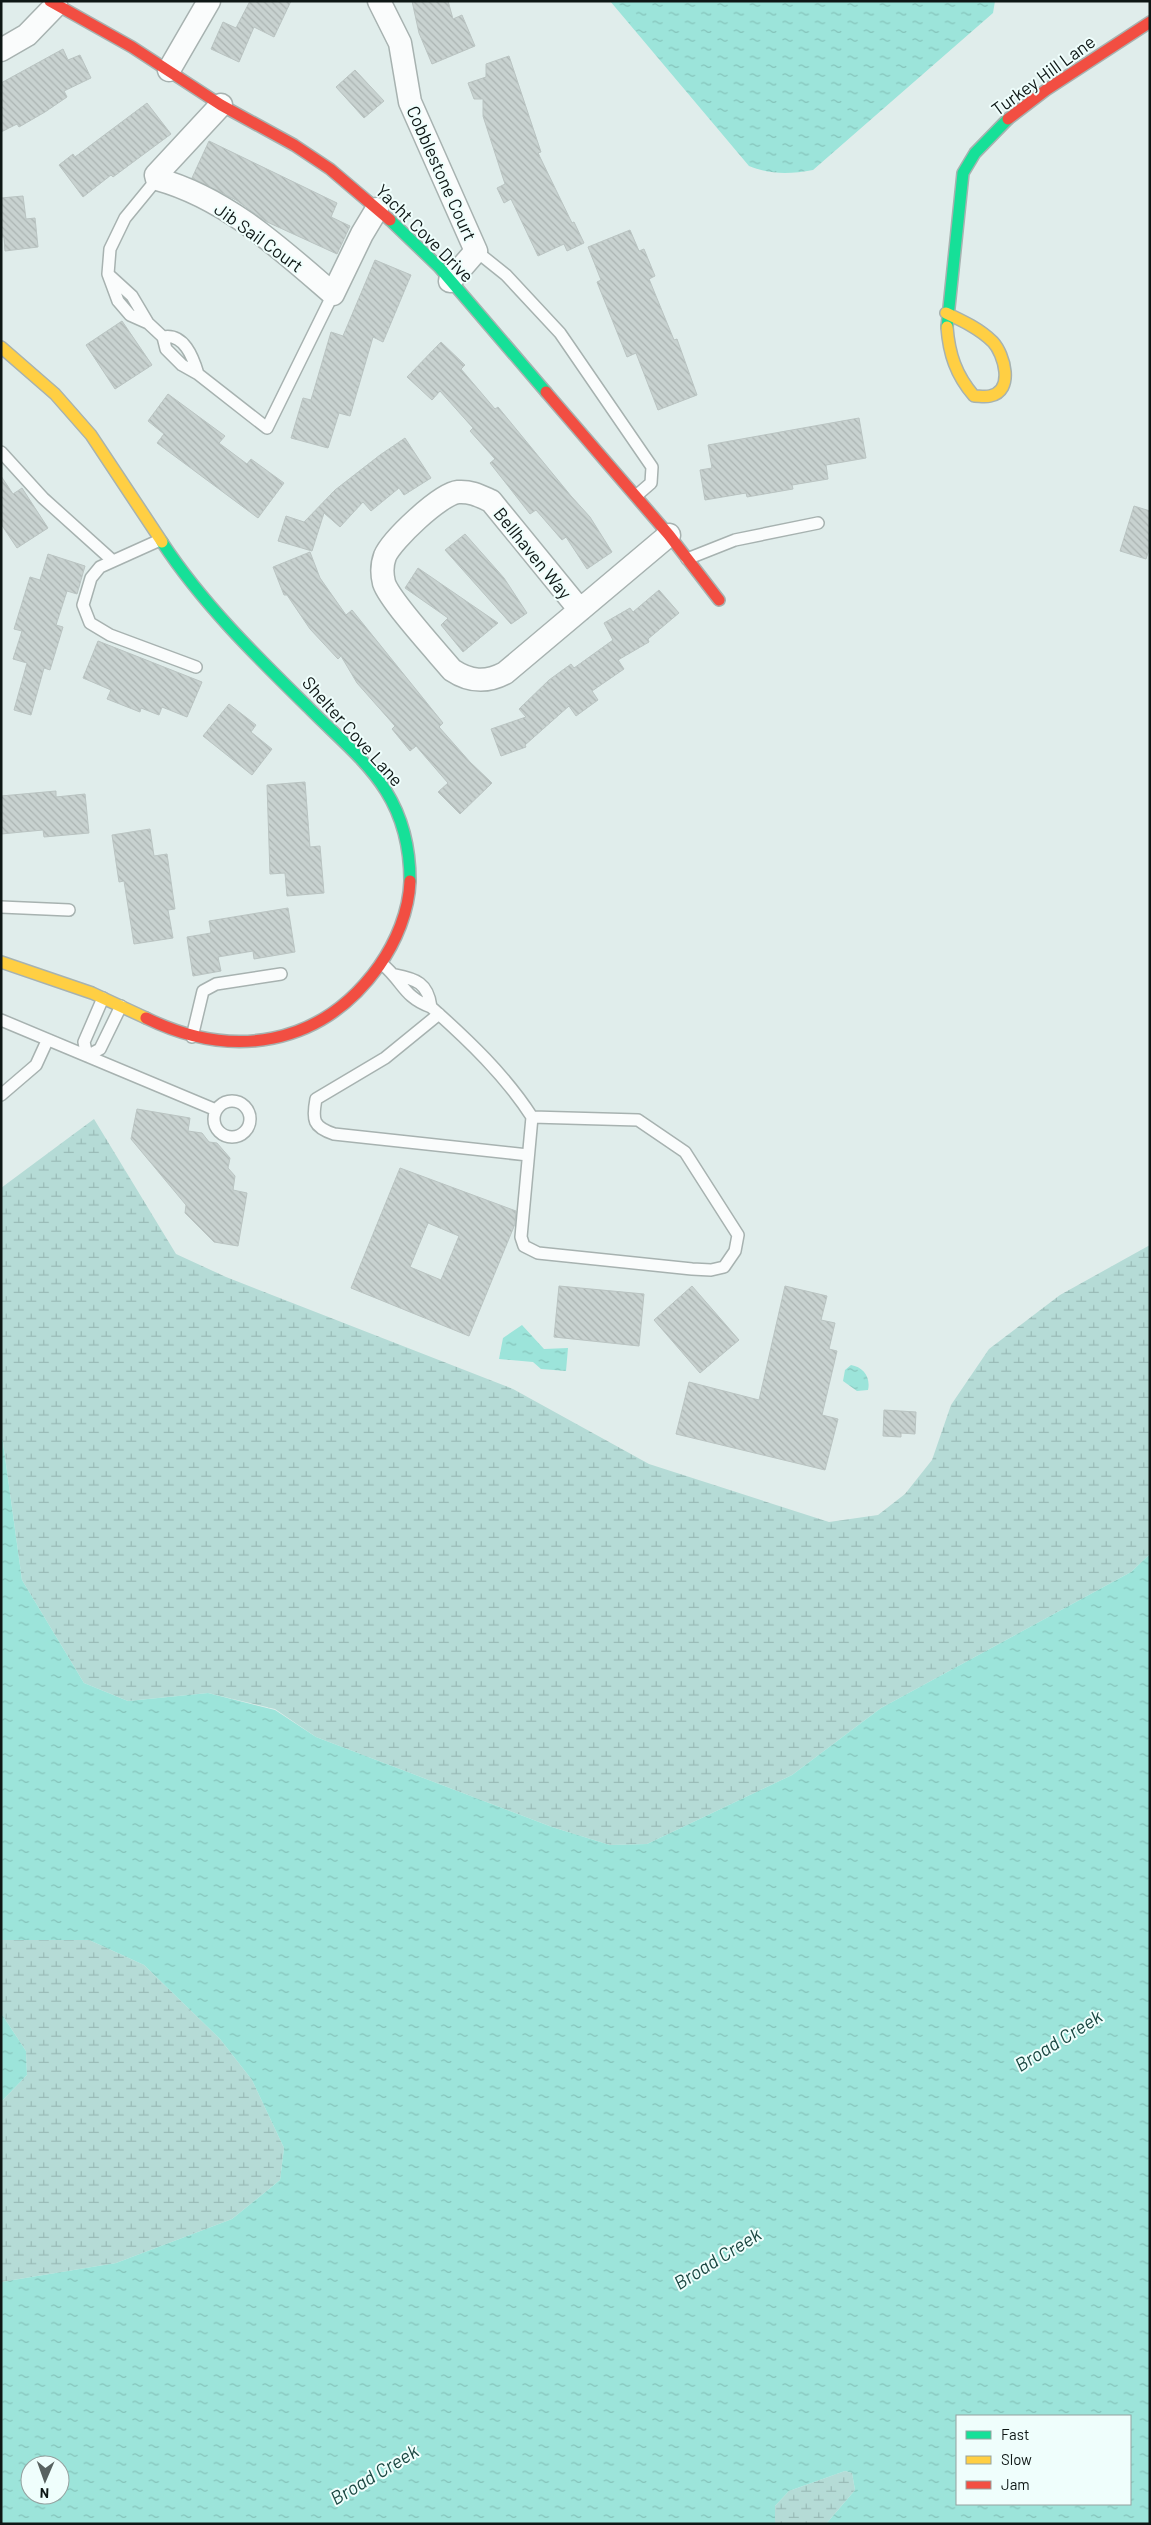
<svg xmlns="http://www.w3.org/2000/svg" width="1151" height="2525" viewBox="0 0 1151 2525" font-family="Barlow,sans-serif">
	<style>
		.wetland { fill: url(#wetland-marsh) }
		.water { fill: url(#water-ripples); fill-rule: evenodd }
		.building { fill: url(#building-back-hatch); stroke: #bac4c2; fill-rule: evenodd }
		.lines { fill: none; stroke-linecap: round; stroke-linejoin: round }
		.lane-casing { stroke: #a7b2b0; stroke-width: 14 }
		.street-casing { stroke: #a7b2b0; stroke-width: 25 }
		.fast-casing { stroke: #a7b2b0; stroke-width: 14 }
		.slow-casing { stroke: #a7b2b0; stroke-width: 14 }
		.jam-casing { stroke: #a7b2b0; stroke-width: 14 }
		.lane { stroke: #fafcfc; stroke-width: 11 }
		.street { stroke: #fafcfc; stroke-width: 22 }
		.fast { stroke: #16e098; stroke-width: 11 }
		.slow { stroke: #ffcf43; stroke-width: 11 }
		.jam { stroke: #f24e42; stroke-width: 11 }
		.labels { text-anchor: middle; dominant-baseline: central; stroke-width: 4; stroke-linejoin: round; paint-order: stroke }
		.street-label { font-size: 18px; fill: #0e1715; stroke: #effefc }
		.water-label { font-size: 19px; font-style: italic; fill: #1a4741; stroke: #effefc }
	</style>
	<defs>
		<pattern id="wetland-marsh" width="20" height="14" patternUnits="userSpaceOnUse" patternTransform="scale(1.25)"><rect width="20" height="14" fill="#b5dbd6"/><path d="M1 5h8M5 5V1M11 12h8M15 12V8" fill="none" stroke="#9abbb7"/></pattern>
		<pattern id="water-ripples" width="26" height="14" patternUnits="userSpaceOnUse" patternTransform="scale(1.25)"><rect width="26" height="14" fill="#9ce4da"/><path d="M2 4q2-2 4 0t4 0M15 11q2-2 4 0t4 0" fill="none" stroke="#85c3ba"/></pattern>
		<pattern id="building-back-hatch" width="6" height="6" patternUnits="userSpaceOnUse" patternTransform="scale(1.25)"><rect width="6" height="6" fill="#c8d2d0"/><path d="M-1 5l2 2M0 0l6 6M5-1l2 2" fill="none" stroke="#abb4b2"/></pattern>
	</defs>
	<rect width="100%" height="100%" fill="#e0edeb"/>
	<!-- wetland -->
	<path class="wetland" d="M94 1119 176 1254 226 1277 513 1389 649 1464 829 1522 878 1515 905 1494 932 1460 951 1405 989 1349 1060 1295 1150 1245V1554L1131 1572 881 1708 792 1775 647 1844 610 1845 552 1827 316 1737 275 1709 208 1693 128 1701 84 1683 22 1580 1 1428V1188Z
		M1 1940H89L144 1965 220 2039 252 2080 284 2148 280 2180 232 2219 116 2263 1 2282V2102L27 2075 26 2051 1 2013Z
		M845 2471 852 2473 855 2490 826 2524H775V2506L789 2491Z"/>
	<!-- water -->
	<path class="water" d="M610 1H995L993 13 813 170C790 174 772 175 749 166Z
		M522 1325 544 1349 568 1348 566 1371 541 1369 533 1362 499 1359 503 1338Z
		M851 1365C863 1367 871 1377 868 1390L857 1391 843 1381 845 1370Z
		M1 1428 22 1580 84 1683 128 1701 208 1693 275 1710 316 1737 552 1827 610 1845 647 1844 792 1775 881 1708 1131 1572 1150 1554V2524H826L855 2490 852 2473 845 2471 789 2491 775 2506V2524H1V2282L116 2263 232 2219 280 2180 284 2148 252 2080 220 2039 144 1965 89 1940H1ZM1130 2416V2504H957V2416ZM30 2465H60V2495H30Z
		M1 2013 26 2051 27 2075 1 2102Z"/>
	<!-- building -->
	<path class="building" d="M250 1H291L274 37 254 27 239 62 211 49 223 22 236 28Z
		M412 1H448L453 19 462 15 475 46 432 64 419 33Z
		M63 49 68 60 80 55 91 78 64 91 67 97 45 112 19 127 17 124 1 132V83Z
		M509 56 541 152 538 153 572 223 574 222 584 243 567 251 564 244 538 256 511 199 504 203 497 188 505 184 483 116V99H474L468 83 486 77V64Z
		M355 70 384 101 364 118 336 87Z
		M147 103 171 134 113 177 111 175 83 197 59 165 73 154 75 157Z
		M209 141 337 203 331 217 350 226 337 254 265 221 236 200 192 178Z
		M23 196 26 219 35 218 38 247 5 251 4 237H1V198Z
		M630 230 639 251 644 249 655 276 649 279 674 340 677 339 697 395 658 410 636 353 627 357 597 282 601 280 588 247Z
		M375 260 411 275 383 342 373 337 350 416 339 413 328 448 291 438 303 398 311 400 331 332 343 336Z
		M122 321 152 365 115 389 86 345Z
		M441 342 465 365 461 369 495 409 498 407 571 496 590 517 612 552 587 569 566 537 562 540 536 510 530 514 490 463 495 459 470 431 473 428 440 391 432 400 407 377Z
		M168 394 225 436 219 443 247 464 251 459 284 483 258 518 157 443 164 434 148 421Z
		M859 418 866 458 826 465 828 479 792 485 793 489 747 497 746 493 705 500 700 470 712 468 708 445Z
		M405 438 431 478 404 495 399 488 371 511 363 502 340 527 324 513 312 551 278 541 286 516 304 522 335 490 380 455Z
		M1 476 13 494 22 488 48 528 17 548 1 524Z
		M1134 506 1150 511V547L1146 559 1120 551Z
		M465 534 504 578 527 613 511 624 445 550Z
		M310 552 320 578 346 615 352 610 443 723 439 727 470 762 492 783 460 814 438 792 448 783 416 746 410 751 392 729 395 726 357 683 341 656 338 659 310 629 287 595H284L273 567Z
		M48 554 85 566 77 594 67 591 56 625 63 627 50 670 44 668 31 715 14 710 27 663 13 659 22 631 14 629 30 577 40 580Z
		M418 568 498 623 463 652 441 625 448 618 405 588Z
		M659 590 679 613 648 639 649 642 618 660 624 669 592 691 598 700 576 716 569 706 525 745 526 747 501 756 491 729 526 717 519 709 549 680 571 664 574 668 613 640 604 623 630 608 633 612Z
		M98 641 202 682 187 717 162 707 159 715 141 708 140 712 107 699 111 690 83 678Z
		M229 704 256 725 251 732 272 749 252 775 203 736Z
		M305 782 310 847 320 846 324 893 287 896 285 873 270 874 267 785Z
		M56 791V797L85 794 89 833 44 837 43 830 1 834V796Z
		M150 829 154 856 167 854 175 909 168 910 173 938 134 944 124 881 119 882 112 835Z
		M288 908 295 952 254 959 253 951 218 957 221 971 193 976 187 937 211 933 209 921Z
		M137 1109 190 1118 188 1131 202 1133 209 1142 217 1143 230 1158 228 1168 235 1176 233 1190 247 1193 238 1246 214 1242 185 1213 186 1205 131 1139Z
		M400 1168 516 1211 515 1224 469 1336 351 1288ZM428 1223 459 1236 441 1280 410 1267Z
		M559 1286 644 1294 639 1346 554 1337Z
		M692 1286 739 1340 700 1373 654 1320Z
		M785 1286 827 1296 821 1320 835 1323 829 1349 837 1351 822 1415 838 1419 825 1470 676 1434 689 1382 759 1400Z
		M884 1410 916 1412 915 1434 901 1433V1437L883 1436Z"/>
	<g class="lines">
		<defs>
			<path id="lane" d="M157 179 125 218 110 249 108 274 118 301 130 315 148 323 163 337 166 349 182 365 198 374 267 428 333 294
				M476 251 506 275 560 333 652 467 651 483 636 496
				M109 275 132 296 148 323
				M163 337C184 333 193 357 198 374
				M1 452 43 498 113 561
				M160 540 100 567 91 578 83 605 90 623 110 635 196 667
				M687 559 735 540 818 523
				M1 907 69 910
				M382 964C403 981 403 997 431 1007 428 983 416 979 395 975
				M103 998 84 1042 87 1056 100 1049 121 1006
				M431 1007C468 1040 505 1075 532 1117L521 1237 524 1246 538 1253 692 1269 711 1270 724 1267 735 1251 738 1235 685 1152 638 1120 532 1117
				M439 1014 385 1058 316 1099C312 1120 313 1127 334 1134L528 1155
				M1 1020 216 1110
				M192 1037 203 991 216 984 281 974
				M1 1095 36 1065 47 1041
				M214 1119a18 18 0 1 1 36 0a18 18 0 1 1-36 0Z"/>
			<path id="street" d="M379 1 400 43 410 102 476 251 450 281
				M1 50 27 35 56 5
				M169 70 209 1
				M221 105 156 175 157 179C226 198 280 248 333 294L362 234 377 209
				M580 610 491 501C480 496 471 491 458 492 440 494 392 540 385 556 382 564 382 575 384 583 390 601 437 652 452 670 470 682 486 683 505 673L669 535"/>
			<path id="fast" d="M390 220 439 267 546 392
				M947 327 963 173 975 153 1008 119
				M162 542C202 603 256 656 308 707 334 734 366 759 386 791 403 818 410 850 410 881"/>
			<path id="slow" d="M946 313C963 321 980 329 993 342 1004 354 1015 391 990 396 985 397 979 396 974 396 956 375 949 354 947 327
				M1 347 55 394 91 435 162 542
				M1 962 92 993 146 1018"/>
			<path id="jam" d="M50 1 132 47 221 105 294 145 330 169 390 220
				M1008 119 1046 90 1150 22
				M546 392 669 535 719 600
				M146 1018C232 1060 321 1047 379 966 396 942 409 911 410 881"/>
		</defs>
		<!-- lane casing -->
		<use href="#lane" class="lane-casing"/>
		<!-- street casing -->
		<use href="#street" class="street-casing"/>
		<!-- fast casing -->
		<use href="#fast" class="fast-casing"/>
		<!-- slow casing -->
		<use href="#slow" class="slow-casing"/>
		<!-- jam casing -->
		<use href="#jam" class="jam-casing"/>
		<!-- lane -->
		<use href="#lane" class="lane"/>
		<!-- street -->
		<use href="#street" class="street"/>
		<!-- fast -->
		<use href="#fast" class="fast"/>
		<!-- slow -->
		<use href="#slow" class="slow"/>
		<!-- jam -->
		<use href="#jam" class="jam"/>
	</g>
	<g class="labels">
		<!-- street labels -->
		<g class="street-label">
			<text transform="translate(1043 75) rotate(-36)">Turkey Hill Lane</text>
			<text transform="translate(442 173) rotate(66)">Cobblestone Court</text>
			<text transform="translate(425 233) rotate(45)">Yacht Cove Drive</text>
			<text transform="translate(259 237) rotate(36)">Jib Sail Court</text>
			<text transform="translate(533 553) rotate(51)">Bellhaven Way</text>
			<text transform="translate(353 731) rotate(48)">Shelter Cove Lane</text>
		</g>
		<!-- water labels -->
		<g class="water-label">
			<text transform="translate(1058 2040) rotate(-32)">Broad Creek</text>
			<text transform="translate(717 2258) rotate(-32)">Broad Creek</text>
			<text transform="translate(374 2474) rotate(-31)">Broad Creek</text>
		</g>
	</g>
	<!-- border -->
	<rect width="1151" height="2525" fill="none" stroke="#0e1715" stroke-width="5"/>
	<!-- legend -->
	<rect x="956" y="2415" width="175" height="90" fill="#effefc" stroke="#95a2a0"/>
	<rect x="966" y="2431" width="25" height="8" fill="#16e098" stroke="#95a2a0"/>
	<text x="1001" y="2440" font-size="15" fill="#0e1715">Fast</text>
	<rect x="966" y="2456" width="25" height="8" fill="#ffcf43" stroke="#95a2a0"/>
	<text x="1001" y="2465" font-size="15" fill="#0e1715">Slow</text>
	<rect x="966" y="2481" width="25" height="8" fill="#f24e42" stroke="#95a2a0"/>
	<text x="1001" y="2490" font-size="15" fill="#0e1715">Jam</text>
	<!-- north arrow -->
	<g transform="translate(45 2480) rotate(182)"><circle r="24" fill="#effefc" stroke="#95a2a0"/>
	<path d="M0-4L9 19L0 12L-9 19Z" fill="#586260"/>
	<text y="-8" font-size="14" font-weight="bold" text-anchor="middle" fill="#0e1715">N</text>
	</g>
</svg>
